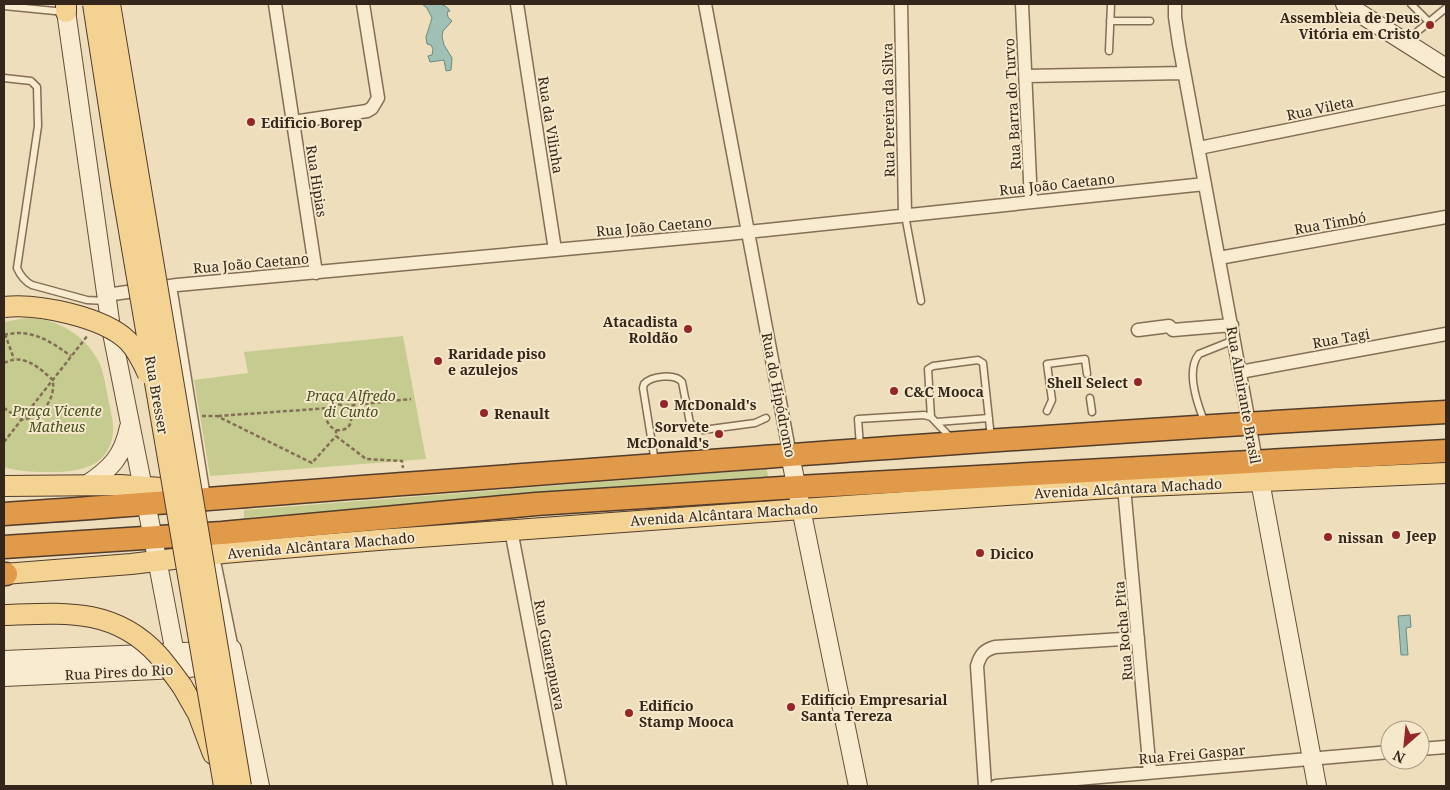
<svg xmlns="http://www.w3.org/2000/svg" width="1450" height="790" viewBox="0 0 1450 790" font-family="'Noto Serif',serif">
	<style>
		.green { fill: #c6cb90 }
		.water { fill: #a0bfb5; stroke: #688c82 }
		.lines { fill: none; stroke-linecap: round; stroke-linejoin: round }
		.lane-casing { stroke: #856e56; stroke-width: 9 }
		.street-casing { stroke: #856e56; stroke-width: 15 }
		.secondary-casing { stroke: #664f39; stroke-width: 20 }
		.primary-casing { stroke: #523c2b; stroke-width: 22 }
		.highway-casing { stroke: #523c2b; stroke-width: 25 }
		.path { stroke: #856e56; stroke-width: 2.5; stroke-dasharray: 4 2.5; stroke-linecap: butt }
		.lane { stroke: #f9ebcf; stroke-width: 6 }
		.street { stroke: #f9ebcf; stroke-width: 12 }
		.secondary { stroke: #f9ebcf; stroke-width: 18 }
		.primary { stroke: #f3d292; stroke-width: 20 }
		.highway { stroke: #e09a4a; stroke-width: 22 }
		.primary-bridge-casing { stroke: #523c2b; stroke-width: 22; stroke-linecap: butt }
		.primary-bridge { stroke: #f3d292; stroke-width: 20 }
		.poi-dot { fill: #942629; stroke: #f5e8cb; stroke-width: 2 }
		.labels { text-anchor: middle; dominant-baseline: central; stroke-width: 4; stroke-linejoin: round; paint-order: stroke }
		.poi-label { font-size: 14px; font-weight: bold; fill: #34261b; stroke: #f5e8cb; text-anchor: start }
		.street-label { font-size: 14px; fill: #34261b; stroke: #f5e8cb }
		.park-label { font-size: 14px; font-style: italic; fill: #465021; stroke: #f5e8cb }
	</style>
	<rect width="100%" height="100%" fill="#eedebc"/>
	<!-- green -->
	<path class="green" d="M26 318C57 318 86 335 100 364 104 375 106 387 108 398 110 409 114 421 113 432 110 466 81 472 53 472 36 472 20 472 4 467V322Z
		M403 336 426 459 210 476 194 380 248 373 244 352Z
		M767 469 768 477 244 518V510Z"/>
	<!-- water -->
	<path class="water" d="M422 4C432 4 444 1 450 11L447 12 448 17 452 21 443 31 442 37 444 45 452 58 451 70 446 71 444 60 430 62 428 56 432 55 433 49 431 45 427 44 426 37 432 18 427 8Z
		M1410 615 1411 627 1406 628 1408 655H1401L1398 616Z"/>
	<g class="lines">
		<defs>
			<path id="lane" d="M1411 4 1429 22
				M4 6 65 12
				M1110 21H1150
				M1409 43 1418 31 1446 8
				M1109 51 1111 4
				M4 78 31 81 37 87 38 126 17 268C20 275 24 281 32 285L87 300 106 301
				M905 215 921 301
				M1090 398 1092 412
				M1047 411 1052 400 1047 364 1085 359 1087 374
				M931 417 928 369 933 366 978 360 983 363 991 438
				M937 422 989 418
				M1205 423C1198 406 1185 371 1199 354L1234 340
				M860 446 858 419 924 415 931 417 951 438
				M655 462 643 388 644 384C651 376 675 373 682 382L690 423 698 428 703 430 755 423 766 418"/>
			<path id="street" d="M275 4 316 273
				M517 4 555 250
				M705 4 790 455
				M901 4 905 215
				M1022 4 1031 202
				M1175 4V17L1179 44 1257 466
				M1026 76 1184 73
				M293 122 367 111 372 108 378 98 363 4
				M1199 148 1446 98
				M1219 258 1446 217
				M170 286 203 491
				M106 295 177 285 728 234 1205 184
				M1138 330 1169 326 1173 330 1232 325
				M1240 372 1446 334
				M1124 487 1150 773
				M511 530 560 786
				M215 566 232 649
				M1420 749 1446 747
				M985 786 977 666C980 655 984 650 995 647L1138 638
				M996 786 1390 752"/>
			<path id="secondary" d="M65 4 111 328 153 538 178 669
				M1345 4 1446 68
				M790 455 858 786
				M1260 481 1317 786
				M86 485C111 469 123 456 129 427
				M4 660 168 653 232 649 260 786
				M4 677 178 669 217 665"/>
			<path id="primary" d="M66 4V12
				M4 486 120 485 189 490
				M4 574 131 564 224 553 378 540 802 509 1124 487 1446 473
				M182 686 198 714 213 754"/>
			<path id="highway" d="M4 514C142 505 279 493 417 483 760 457 1103 431 1446 412
				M4 547 222 533 536 504 798 487 1446 451
				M4 574H6"/>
		</defs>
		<!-- lane casing -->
		<use href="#lane" class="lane-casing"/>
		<!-- street casing -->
		<use href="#street" class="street-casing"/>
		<!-- secondary casing -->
		<use href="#secondary" class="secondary-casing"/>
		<!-- primary casing -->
		<use href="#primary" class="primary-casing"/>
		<!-- highway casing -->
		<use href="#highway" class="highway-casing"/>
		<!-- path -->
		<path class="path" d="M5 334 14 359
			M4 335C31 328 50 341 71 356
			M4 363C24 353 38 367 53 380 55 401 42 417 21 420L4 408
			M345 406 411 399
			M202 416H217L312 463 336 436
			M218 416 330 408
			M336 430C363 433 349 393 331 408 322 415 327 426 336 430V436L366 459 402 461 403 468
			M4 442 88 335"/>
		<!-- lane -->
		<use href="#lane" class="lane"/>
		<!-- street -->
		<use href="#street" class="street"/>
		<!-- secondary -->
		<use href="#secondary" class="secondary"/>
		<!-- primary -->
		<use href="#primary" class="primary"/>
		<!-- highway -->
		<use href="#highway" class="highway"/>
		<defs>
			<path id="primary-bridge" d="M93 4 121 184 224 786
				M110 4 241 786
				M4 307C37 303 104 317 128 341 137 350 143 363 148 374
				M4 615C63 613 114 607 158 655 166 664 174 675 182 686"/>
		</defs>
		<!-- primary-bridge casing -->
		<use href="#primary-bridge" class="primary-bridge-casing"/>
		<!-- primary-bridge -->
		<use href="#primary-bridge" class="primary-bridge"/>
	</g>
	<!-- markers -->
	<g class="poi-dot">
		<circle cx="1430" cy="25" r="5"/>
		<circle cx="251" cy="122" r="5"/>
		<circle cx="688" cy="329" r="5"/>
		<circle cx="438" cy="361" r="5"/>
		<circle cx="1138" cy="382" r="5"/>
		<circle cx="894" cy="391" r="5"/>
		<circle cx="664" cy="404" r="5"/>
		<circle cx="484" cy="413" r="5"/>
		<circle cx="719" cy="434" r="5"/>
		<circle cx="1396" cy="535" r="5"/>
		<circle cx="1328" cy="537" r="5"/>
		<circle cx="980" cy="553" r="5"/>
		<circle cx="791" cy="707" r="5"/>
		<circle cx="629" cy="713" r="5"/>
	</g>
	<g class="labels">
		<!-- poi labels -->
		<g class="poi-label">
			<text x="1420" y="17" text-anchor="end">Assembleia de Deus<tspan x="1420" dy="16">Vitória em Cristo</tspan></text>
			<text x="261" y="122">Edifìcio Borep</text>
			<text x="678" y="321" text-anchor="end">Atacadista<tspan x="678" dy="16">Roldão</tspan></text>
			<text x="448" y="353">Raridade piso<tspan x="448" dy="16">e azulejos</tspan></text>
			<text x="1128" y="382" text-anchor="end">Shell Select</text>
			<text x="904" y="391">C&amp;C Mooca</text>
			<text x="674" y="404">McDonald's</text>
			<text x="494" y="413">Renault</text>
			<text x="709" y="426" text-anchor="end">Sorvete<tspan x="709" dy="16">McDonald's</tspan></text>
			<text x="1406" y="535">Jeep</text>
			<text x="1338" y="537">nissan</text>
			<text x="990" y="553">Dicico</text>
			<text x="801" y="699">Edifício Empresarial<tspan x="801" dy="16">Santa Tereza</tspan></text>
			<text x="639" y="705">Edifício<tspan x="639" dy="16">Stamp Mooca</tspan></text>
		</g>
		<!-- street labels -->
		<g class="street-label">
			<text transform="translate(1012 104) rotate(-93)">Rua Barra do Turvo</text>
			<text transform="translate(1320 108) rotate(-12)">Rua Vileta</text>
			<text transform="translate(888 110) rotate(-91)">Rua Pereira da Silva</text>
			<text transform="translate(551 125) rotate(81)">Rua da Vilinha</text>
			<text transform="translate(317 181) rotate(81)">Rua Hipias</text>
			<text transform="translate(1057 184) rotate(-6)">Rua João Caetano</text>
			<text transform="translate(1330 223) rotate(-10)">Rua Timbó</text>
			<text transform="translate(654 226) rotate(-5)">Rua João Caetano</text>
			<text transform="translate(251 263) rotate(-5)">Rua João Caetano</text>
			<text transform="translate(1341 338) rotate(-10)">Rua Tagi</text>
			<text transform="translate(157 395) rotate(80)">Rua Bresser</text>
			<text transform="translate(779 395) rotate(79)">Rua do Hipódromo</text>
			<text transform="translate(1244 395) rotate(80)">Rua Almirante Brasil</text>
			<text transform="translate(1128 488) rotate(-3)">Avenida Alcântara Machado</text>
			<text transform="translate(724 514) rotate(-4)">Avenida Alcântara Machado</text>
			<text transform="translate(321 545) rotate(-5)">Avenida Alcântara Machado</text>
			<text transform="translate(1123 631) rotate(-95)">Rua Rocha Pita</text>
			<text transform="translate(550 655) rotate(79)">Rua Guarapuava</text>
			<text transform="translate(119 672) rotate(-3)">Rua Pires do Rio</text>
			<text transform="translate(1192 754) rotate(-5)">Rua Frei Gaspar</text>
		</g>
		<!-- park labels -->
		<g class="park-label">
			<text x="351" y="395">Praça Alfredo<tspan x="351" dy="16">di Cunto</tspan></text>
			<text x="57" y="410">Praça Vicente<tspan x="57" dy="16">Matheus</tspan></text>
		</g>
	</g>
	<!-- border -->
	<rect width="1450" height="790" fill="none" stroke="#34261b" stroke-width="10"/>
	<!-- north arrow -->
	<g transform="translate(1405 745) rotate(207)"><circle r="24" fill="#f5e8cb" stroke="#a89a85"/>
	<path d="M0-4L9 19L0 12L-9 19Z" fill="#942629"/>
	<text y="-8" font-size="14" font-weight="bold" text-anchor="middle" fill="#34261b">N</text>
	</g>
</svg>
